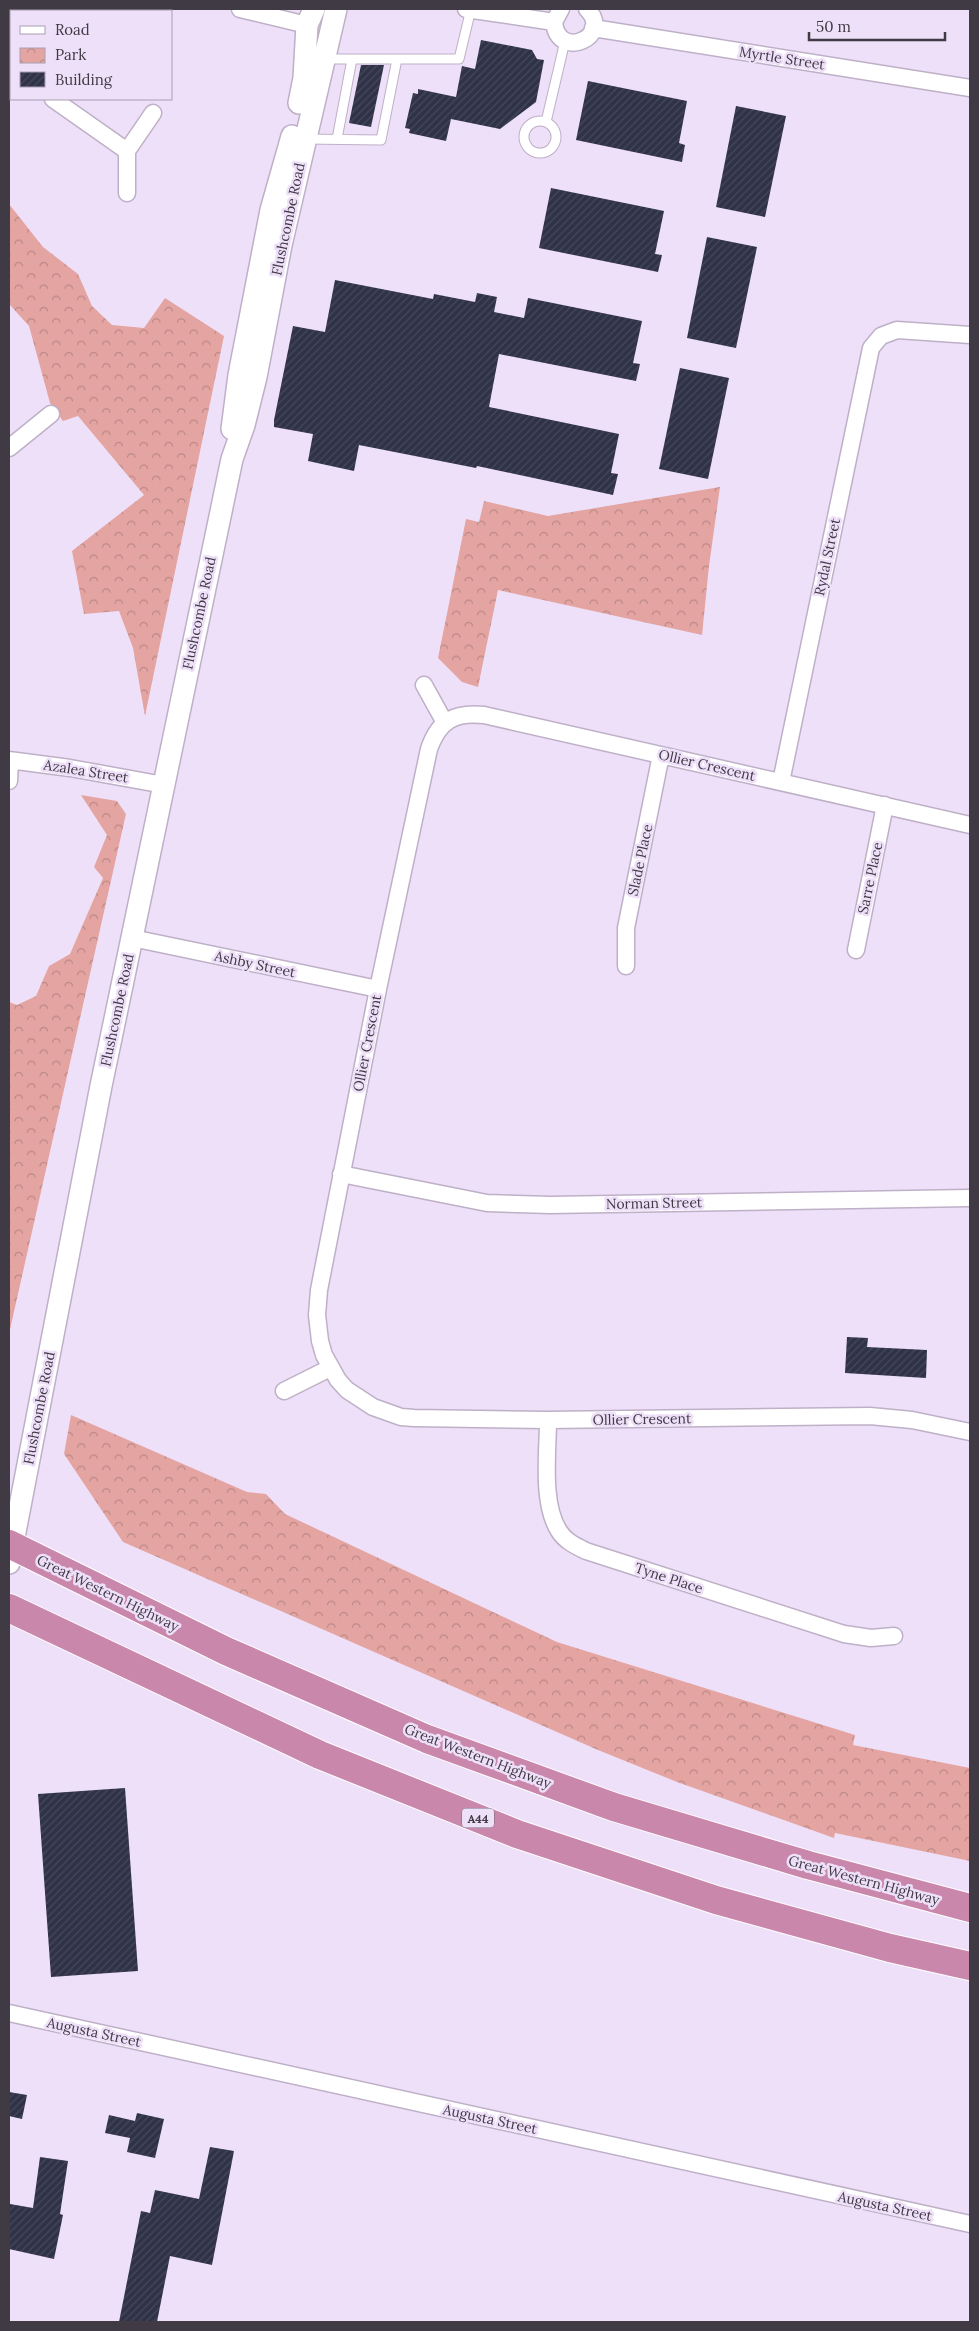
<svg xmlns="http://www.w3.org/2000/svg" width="979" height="2331" viewBox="0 0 979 2331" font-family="Lora,serif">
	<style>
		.park { fill: url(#park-crowns) }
		.building { fill: url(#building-hatch) }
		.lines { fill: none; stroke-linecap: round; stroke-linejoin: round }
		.service-casing { stroke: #beb0c7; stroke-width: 11 }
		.minor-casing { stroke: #beb0c7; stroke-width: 19 }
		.tertiary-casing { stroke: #beb0c7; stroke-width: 24 }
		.trunk-casing { stroke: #fff; stroke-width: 30 }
		.service { stroke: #fff; stroke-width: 9 }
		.minor { stroke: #fff; stroke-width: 16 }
		.tertiary { stroke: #fff; stroke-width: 21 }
		.trunk { stroke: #ca87ac; stroke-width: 28 }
		.labels { text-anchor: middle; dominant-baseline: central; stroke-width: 5; stroke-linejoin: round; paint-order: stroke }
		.shield { fill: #efe0f9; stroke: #746c7a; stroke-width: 1 }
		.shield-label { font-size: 12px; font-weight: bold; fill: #403a44 }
		.street-label { font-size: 14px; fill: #403a44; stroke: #efe0f9 }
	</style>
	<defs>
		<pattern id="park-crowns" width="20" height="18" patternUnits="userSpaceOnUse" patternTransform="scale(1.25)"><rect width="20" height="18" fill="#e4a5a2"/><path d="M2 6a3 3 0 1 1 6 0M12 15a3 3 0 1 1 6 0" fill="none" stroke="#ba8786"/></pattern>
		<pattern id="building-hatch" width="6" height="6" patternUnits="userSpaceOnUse" patternTransform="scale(1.25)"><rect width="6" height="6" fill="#303348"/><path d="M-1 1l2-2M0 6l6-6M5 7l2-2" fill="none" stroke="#46495b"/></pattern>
	</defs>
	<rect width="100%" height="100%" fill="#efe0f9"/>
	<!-- park -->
	<path class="park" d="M9 204 43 247 78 274 92 306 112 325 144 328 165 298 224 336 145 716 133 648 119 611 84 614 72 551 144 495 78 416 63 421 50 403 29 326 9 304Z
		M720 487 709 566 702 635 498 590 478 687 462 682 438 658 466 519 479 522 484 501 548 516Z
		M81 795 117 801 126 814 9 1334V1002L17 1005 36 996 49 966 70 954 103 878 94 867 107 835Z
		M71 1415 247 1492 266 1494 285 1514 557 1642 855 1735 853 1745 970 1768V1861L835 1833 834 1838 677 1782 598 1750 123 1542 64 1454Z"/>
	<!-- building -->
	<path class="building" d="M481 40 532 50 537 59 544 60 536 102 500 129 451 119 446 141 409 133 410 129 405 128 413 93 418 94V89L456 97 462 66 475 69Z
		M361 65H384L371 127 349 123Z
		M588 81 687 101 679 143 685 145 682 162 576 140Z
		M736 106 786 116 765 217 716 207Z
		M551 188 664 211 655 254 662 255 658 272 539 248Z
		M707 237 757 247 736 348 687 338Z
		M335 280 433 299 434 294 475 302 477 293 497 297 494 312 524 318 528 298 642 321 633 363 640 364 636 381 499 354 489 407 619 434 611 473 618 474 613 495 477 466 476 468 359 445 354 471 308 461 313 434 274 427V420L293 326 325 332Z
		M680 368 729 378 708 479 659 469Z
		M847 1337 868 1338 867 1347 927 1350 926 1378 845 1373Z
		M125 1788 138 1971 51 1977 38 1794Z
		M9 2092 27 2095 22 2119 9 2116Z
		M137 2113 164 2119 155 2158 127 2152 130 2138 105 2133 109 2115 135 2121Z
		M210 2147 234 2151 212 2265 170 2256 157 2322H119L141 2211 150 2213 155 2190 199 2199Z
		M40 2157 68 2161 60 2214 63 2215 54 2259 9 2249 10 2204 33 2208Z"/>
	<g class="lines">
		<defs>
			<path id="service" d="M325 59H459L471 9
				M524 137a16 16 0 1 1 32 0a16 16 0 1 1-32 0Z
				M546 122 565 41
				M305 139 381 140 397 59
				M337 139 352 59"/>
			<path id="minor" d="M240 9 307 25
				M466 9 554 22
				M561 9 554 22C558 62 614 36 587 9
				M593 28 970 88
				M9 76H11
				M53 99 127 151
				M127 193V151L153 113
				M9 448 51 414
				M424 685 445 723
				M9 760 70 768 164 785
				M9 781 10 760
				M781 782 871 348 881 336 897 330 970 335
				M970 825 484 715C455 712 439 720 429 749L378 989 319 1290 317 1315 320 1341 324 1355 338 1380 347 1390 373 1407 401 1417 414 1418 548 1420 870 1416 912 1420 970 1432
				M132 938 378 989
				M856 950 885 805
				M626 966V928L661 755
				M341 1174 487 1203 550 1205 970 1198
				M284 1391 330 1368
				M548 1420C548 1452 541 1503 559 1531 565 1541 576 1546 586 1551L844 1634 871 1638 894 1636
				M9 2013 970 2224"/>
			<path id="tertiary" d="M299 103 304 78 307 25 314 9
				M232 429 239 375 271 210 292 136
				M9 1563 101 1086 232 459 244 425 256 377 281 245 336 9"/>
			<path id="trunk" d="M9 1544 226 1651 427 1739 614 1807 808 1865 970 1908
				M9 1608 320 1755 517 1834 716 1900 890 1948 970 1966"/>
		</defs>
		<!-- service casing -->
		<use href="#service" class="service-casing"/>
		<!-- minor casing -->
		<use href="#minor" class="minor-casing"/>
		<!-- tertiary casing -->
		<use href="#tertiary" class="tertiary-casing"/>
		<!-- trunk casing -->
		<use href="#trunk" class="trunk-casing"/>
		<!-- service -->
		<use href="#service" class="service"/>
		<!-- minor -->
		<use href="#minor" class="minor"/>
		<!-- tertiary -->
		<use href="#tertiary" class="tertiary"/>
		<!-- trunk -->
		<use href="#trunk" class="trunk"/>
	</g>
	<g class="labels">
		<!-- shield labels -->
		<rect class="shield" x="462" y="1808.5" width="32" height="19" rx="4"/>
		<g class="shield-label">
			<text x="478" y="1818">A44</text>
		</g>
		<!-- street labels -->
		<g class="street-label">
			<text transform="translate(782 58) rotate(9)">Myrtle Street</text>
			<text transform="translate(288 219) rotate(-78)">Flushcombe Road</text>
			<text transform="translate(827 557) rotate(-78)">Rydal Street</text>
			<text transform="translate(199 613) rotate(-78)">Flushcombe Road</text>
			<text transform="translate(707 765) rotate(13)">Ollier Crescent</text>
			<text transform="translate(86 771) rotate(9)">Azalea Street</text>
			<text transform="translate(640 860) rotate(-78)">Slade Place</text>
			<text transform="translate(870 878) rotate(-78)">Sarre Place</text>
			<text transform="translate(255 964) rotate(12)">Ashby Street</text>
			<text transform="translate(117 1010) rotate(-78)">Flushcombe Road</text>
			<text transform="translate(367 1043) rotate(-79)">Ollier Crescent</text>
			<text transform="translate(654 1203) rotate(-1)">Norman Street</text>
			<text transform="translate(39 1408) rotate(-79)">Flushcombe Road</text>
			<text transform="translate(642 1419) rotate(-1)">Ollier Crescent</text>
			<text transform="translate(669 1578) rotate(18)">Tyne Place</text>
			<text transform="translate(108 1593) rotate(26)">Great Western Highway</text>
			<text transform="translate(478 1756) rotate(21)">Great Western Highway</text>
			<text transform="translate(864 1880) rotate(15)">Great Western Highway</text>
			<text transform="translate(94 2032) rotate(12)">Augusta Street</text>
			<text transform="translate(490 2119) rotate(12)">Augusta Street</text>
			<text transform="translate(885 2206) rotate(12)">Augusta Street</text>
		</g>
	</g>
	<!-- border -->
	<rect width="979" height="2331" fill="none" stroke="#403a44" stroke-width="20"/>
	<!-- legend -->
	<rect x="10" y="10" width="162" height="90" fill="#efe0f9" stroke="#a99eb1"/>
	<rect x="20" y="26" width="25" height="8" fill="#ffffff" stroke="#a99eb1"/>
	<text x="55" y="35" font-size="15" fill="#403a44">Road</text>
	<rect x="20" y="48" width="25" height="15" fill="url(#park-crowns)" stroke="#a99eb1"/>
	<text x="55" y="60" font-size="15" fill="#403a44">Park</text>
	<rect x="20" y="72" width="25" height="15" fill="url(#building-hatch)" stroke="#a99eb1"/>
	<text x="55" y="85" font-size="15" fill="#403a44">Building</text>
	<!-- scale -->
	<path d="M809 32v8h136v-8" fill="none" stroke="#403a44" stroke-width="2.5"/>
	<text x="816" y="32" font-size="15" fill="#403a44" stroke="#efe0f9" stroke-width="4" paint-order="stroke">50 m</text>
</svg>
